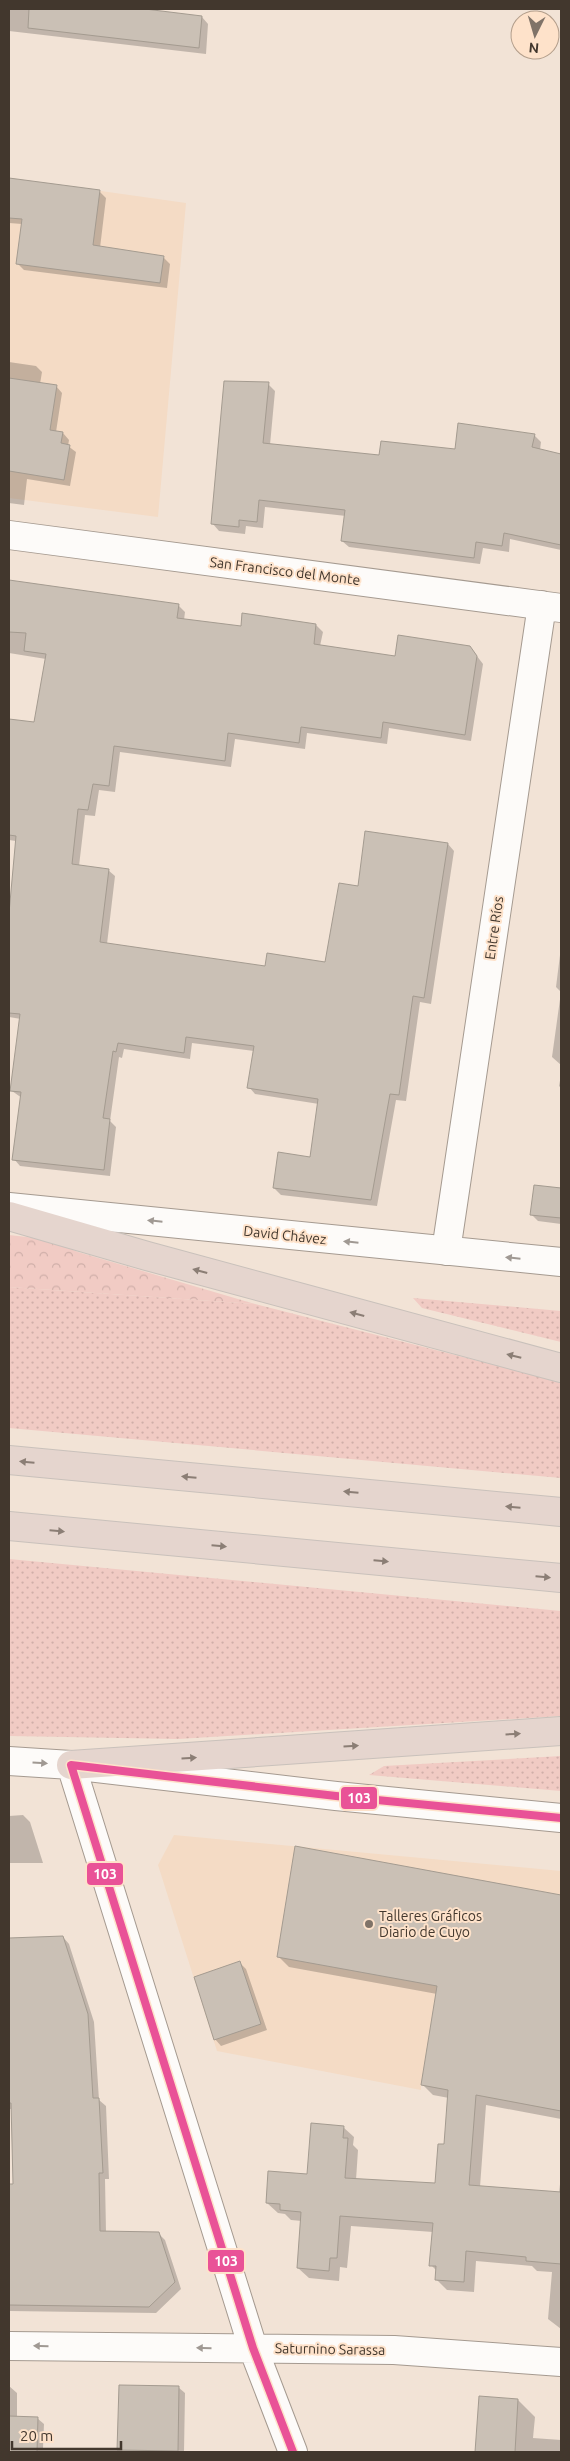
<svg xmlns="http://www.w3.org/2000/svg" width="570" height="2461" viewBox="0 0 570 2461" font-family="Ubuntu,sans-serif">
	<style>
		.built { fill: #f4dbc5 }
		.grass { fill: url(#grass-dots) }
		.park { fill: url(#park-crowns) }
		.shadow { fill: #0003 }
		.building { fill: #cac0b5; stroke: #a49b90 }
		.lines { fill: none; stroke-linecap: round; stroke-linejoin: round }
		.minor-casing { stroke: #a59a90; stroke-width: 30 }
		.highway-casing { stroke: #c9c1bb; stroke-width: 30 }
		.minor { stroke: #fdfbf9; stroke-width: 28 }
		.highway { stroke: #e5d5ce; stroke-width: 28 }
		.bus-1-casing { stroke: #fee2ca; stroke-width: 11 }
		.bus-1 { stroke: #e95297; stroke-width: 8 }
		.oneway { fill: #a09993 }
		.oneway2 { fill: #8b7e75 }
		.poi-dot { fill: #807368; stroke: #fee2ca; stroke-width: 2 }
		.labels { text-anchor: middle; dominant-baseline: central; stroke-width: 4; stroke-linejoin: round; paint-order: stroke }
		.street-label { font-size: 14px; fill: #42372d; stroke: #fee2ca }
		.poi-label { font-size: 14px; fill: #42372d; stroke: #fee2ca; text-anchor: start }
		.line-badge { stroke: #fee2ca; stroke-width: 2 }
		.badge-label { font-size: 14px; text-anchor: middle; font-weight: bold; fill: #fff }
	</style>
	<defs>
		<pattern id="grass-dots" width="8" height="8" patternUnits="userSpaceOnUse" patternTransform="scale(1.25)"><rect width="8" height="8" fill="#f1cbc4"/><path d="M2 2h.1M6 6h.1" fill="none" stroke="#d0afa9" stroke-width="1.8" stroke-linecap="round"/></pattern>
		<pattern id="park-crowns" width="20" height="18" patternUnits="userSpaceOnUse" patternTransform="scale(1.25)"><rect width="20" height="18" fill="#f1cbc4"/><path d="M2 6a3 3 0 1 1 6 0M12 15a3 3 0 1 1 6 0" fill="none" stroke="#d0afa9"/></pattern>
	</defs>
	<rect width="100%" height="100%" fill="#f2e3d6"/>
	<!-- built -->
	<path class="built" d="M9 178 186 203 158 517 9 498Z
		M174 1835 561 1871V2111L421 2085V2090L217 2051 158 1865Z"/>
	<!-- grass -->
	<path class="grass" d="M9 1287 255 1304 561 1382V1478L9 1428Z
		M413 1298 561 1311V1342L422 1308Z
		M9 1559 561 1611V1716L178 1739 9 1736Z
		M561 1756V1791L369 1775 384 1766Z"/>
	<!-- park -->
	<path class="park" d="M9 1235C33 1237 55 1242 78 1252L255 1304 9 1287Z"/>
	<!-- shadow -->
	<path class="shadow" d="M9 9H136L202 17 208 24 206 54 9 31Z
		M9 179 99 191 106 198 100 248 164 258 170 264 167 288 24 270 17 263 22 224 9 223Z
		M9 362 36 366 42 372 40 384 56 386 62 393 56 432 63 433 69 440 68 446 76 452 70 486 27 479 24 505 9 503Z
		M268 384 275 391 270 445 380 457 456 450 535 436 541 442 540 450 561 455V550L510 539 509 552 483 548 480 564 349 547 342 541 346 516 265 507 263 528 246 526 245 534 219 531 213 524Z
		M9 581 178 605 185 612 184 620 242 627 316 625 323 632 320 646 396 657 470 647 483 664 471 741 389 728 387 744 307 733 305 749 235 739 231 767 120 752 115 792 99 790 95 816 85 815 79 866 108 870 115 876 107 944 266 968 326 963 359 888 448 844 454 851 431 1004 420 1002 406 1101 396 1100 377 1206 281 1195 274 1188 311 1159 319 1104 255 1094 249 1087 254 1051 192 1043 190 1059 124 1049 122 1058 119 1057 110 1121 116 1127 110 1176 20 1166 14 1159 22 1098 12 1091 21 1019 9 1017V922L16 841 9 840V720L35 723 46 659 9 653Z
		M561 947V1065L552 1057 561 992 556 987Z
		M561 1075V1088L559 1086Z
		M535 1186 561 1190V1224L538 1221 531 1214Z
		M23 1815 30 1822 43 1863H9V1816Z
		M296 1847 561 1896V2119L486 2105 480 2187 559 2193 561 2175V2329L548 2319 552 2272 537 2271 532 2266 476 2261 474 2292 447 2290 436 2279 437 2271 431 2265 433 2232 351 2226 347 2268 340 2267 339 2281 309 2278 298 2268 302 2221 291 2220 285 2214 278 2213 267 2203 308 2176 343 2127 354 2137 353 2145 358 2150 356 2180 436 2184 445 2145 449 2098 433 2095 422 2084 437 1994 289 1967 278 1956Z
		M63 1937 69 1944 94 2022 99 2100 106 2106 109 2179H105L106 2232 158 2233 165 2240 181 2289 156 2313 9 2311V2185H15L12 2109H9V1939Z
		M240 1963 246 1969 267 2030 221 2046 215 2039Z
		M9 2386 17 2393V2417L37 2418 44 2424 43 2448H118L178 2387 185 2393 184 2452H9Z
		M480 2398 518 2400 535 2417 533 2438 561 2440V2452H476Z"/>
	<!-- building -->
	<path class="building" d="M29 9H145L202 16 199 48 28 28Z
		M9 178 100 190 93 245 164 256 160 283 16 264 22 219 9 218Z
		M9 378 57 385 50 430 63 432 61 443 70 445 64 480 9 471Z
		M224 381 269 382 263 443 379 455 381 441 455 449 458 423 535 434 532 447 561 454V545L504 533 502 546 476 542 474 558 341 541 345 510 259 500 257 522 239 520V527L211 524Z
		M9 580 179 604 177 618 241 626 242 613 316 624 314 644 395 656 398 635 470 646 477 656 465 735 383 722 381 738 301 727 299 743 228 733 225 761 114 746 109 786 93 784 88 810 78 809 72 864 109 869 100 942 265 966 267 953 325 962 339 883 358 886 365 831 448 843 424 998 413 996 399 1095 390 1094 371 1200 273 1188 278 1152 310 1157 318 1099 247 1088 254 1046 186 1037 184 1053 118 1043 116 1052 113 1051 103 1118 110 1119 104 1170 12 1160 21 1092 10 1091 20 1014 9 1013V913L16 836 9 835V719L34 722 46 654 24 651 26 633 9 632Z
		M534 1185 561 1188V1218L530 1215Z
		M295 1846 561 1895V2111L476 2095 469 2185 561 2192V2264L526 2261V2257L466 2251 464 2282 435 2280 436 2266H429L433 2223 340 2216 337 2258H330L329 2271 297 2268 301 2212 280 2210V2204L266 2203 268 2171 307 2174 311 2123 344 2126 343 2138H348L345 2178 435 2183 438 2144H444L448 2090 421 2085 437 1986 277 1957Z
		M63 1936 88 2014 93 2098H99L103 2173H99L100 2231 159 2232 175 2282 149 2307 9 2305V2184H13L11 2103H9V1938Z
		M240 1961 261 2024 214 2040 194 1977Z
		M119 2385 179 2386 178 2451 117 2450Z
		M479 2396 518 2399 515 2452H475Z
		M9 2416 38 2417 37 2452H9Z"/>
	<g class="lines">
		<defs>
			<path id="minor" d="M9 535 561 608
				M9 1207 561 1262
				M446 1251 542 605
				M9 1761 71 1765 336 1796 561 1818
				M71 1765 253 2348 293 2452
				M9 2346 394 2350 561 2362"/>
			<path id="highway" d="M9 1216 147 1256 561 1368
				M9 1460 561 1512
				M9 1526 561 1578
				M71 1765 561 1731"/>
		</defs>
		<!-- minor casing -->
		<use href="#minor" class="minor-casing"/>
		<!-- highway casing -->
		<use href="#highway" class="highway-casing"/>
		<!-- minor -->
		<use href="#minor" class="minor"/>
		<!-- highway -->
		<use href="#highway" class="highway"/>
		<defs>
			<path id="bus-1" d="M293 2452 253 2348 71 1765 336 1796 561 1818"/>
		</defs>
		<!-- bus-1 casing -->
		<use href="#bus-1" class="bus-1-casing"/>
		<!-- bus-1 -->
		<use href="#bus-1" class="bus-1"/>
	</g>
	<!-- one-way arrows -->
	<defs><path id="oneway-solid" d="M-6-.8H1V-3.2L6.5 0L1 3.2V.8H-6Z" transform="scale(1.25)"/></defs>
	<g class="oneway">
		<use href="#oneway-solid" transform="translate(155 1221) rotate(-174)"/>
		<use href="#oneway-solid" transform="translate(351 1242) rotate(-174)"/>
		<use href="#oneway-solid" transform="translate(513 1258) rotate(-174)"/>
		<use href="#oneway-solid" transform="translate(40 1763) rotate(4)"/>
		<use href="#oneway-solid" transform="translate(41 2346) rotate(-179)"/>
		<use href="#oneway-solid" transform="translate(204 2348) rotate(-179)"/>
	</g>
	<g class="oneway2">
		<use href="#oneway-solid" transform="translate(200 1271) rotate(-165)"/>
		<use href="#oneway-solid" transform="translate(357 1314) rotate(-165)"/>
		<use href="#oneway-solid" transform="translate(514 1356) rotate(-166)"/>
		<use href="#oneway-solid" transform="translate(27 1462) rotate(-175)"/>
		<use href="#oneway-solid" transform="translate(189 1477) rotate(-175)"/>
		<use href="#oneway-solid" transform="translate(351 1492) rotate(-175)"/>
		<use href="#oneway-solid" transform="translate(513 1507) rotate(-175)"/>
		<use href="#oneway-solid" transform="translate(57 1531) rotate(5)"/>
		<use href="#oneway-solid" transform="translate(219 1546) rotate(5)"/>
		<use href="#oneway-solid" transform="translate(381 1561) rotate(5)"/>
		<use href="#oneway-solid" transform="translate(543 1577) rotate(5)"/>
		<use href="#oneway-solid" transform="translate(513 1734) rotate(-4)"/>
		<use href="#oneway-solid" transform="translate(351 1746) rotate(-4)"/>
		<use href="#oneway-solid" transform="translate(189 1758) rotate(-4)"/>
	</g>
	<!-- markers -->
	<circle class="poi-dot" cx="369" cy="1924" r="5"/>
	<g class="labels">
		<!-- street labels -->
		<g class="street-label">
			<text transform="translate(285 571) rotate(7)">San Francisco del Monte</text>
			<text transform="translate(494 928) rotate(-82)">Entre Ríos</text>
			<text transform="translate(285 1235) rotate(6)">David Chávez</text>
			<text transform="translate(330 2349) rotate(1)">Saturnino Sarassa</text>
		</g>
		<!-- poi labels -->
		<g class="poi-label">
			<text x="379" y="1916">Talleres Gráficos<tspan x="379" dy="16">Diario de Cuyo</tspan></text>
		</g>
	</g>
	<g class="line-badge">
		<rect x="340" y="1786" width="38" height="24" rx="5" fill="#e95297"/>
		<rect x="86" y="1862" width="38" height="24" rx="5" fill="#e95297"/>
		<rect x="207" y="2249" width="38" height="24" rx="5" fill="#e95297"/>
	</g>
	<g class="badge-label">
		<text x="359" y="1803">103</text>
		<text x="105" y="1879">103</text>
		<text x="226" y="2266">103</text>
	</g>
	<!-- border -->
	<rect width="570" height="2461" fill="none" stroke="#42372d" stroke-width="20"/>
	<!-- north arrow -->
	<g transform="translate(535 35) rotate(185)"><circle r="24" fill="#fee2ca" stroke="#b39e8b"/>
	<path d="M0-4L9 19L0 12L-9 19Z" fill="#807368"/>
	<text y="-8" font-size="14" font-weight="bold" text-anchor="middle" fill="#42372d">N</text>
	</g>
	<!-- scale -->
	<path d="M12 2441v8h109v-8" fill="none" stroke="#42372d" stroke-width="2.5"/>
	<text x="20" y="2441" font-size="15" fill="#42372d" stroke="#fee2ca" stroke-width="4" paint-order="stroke">20 m</text>
</svg>
